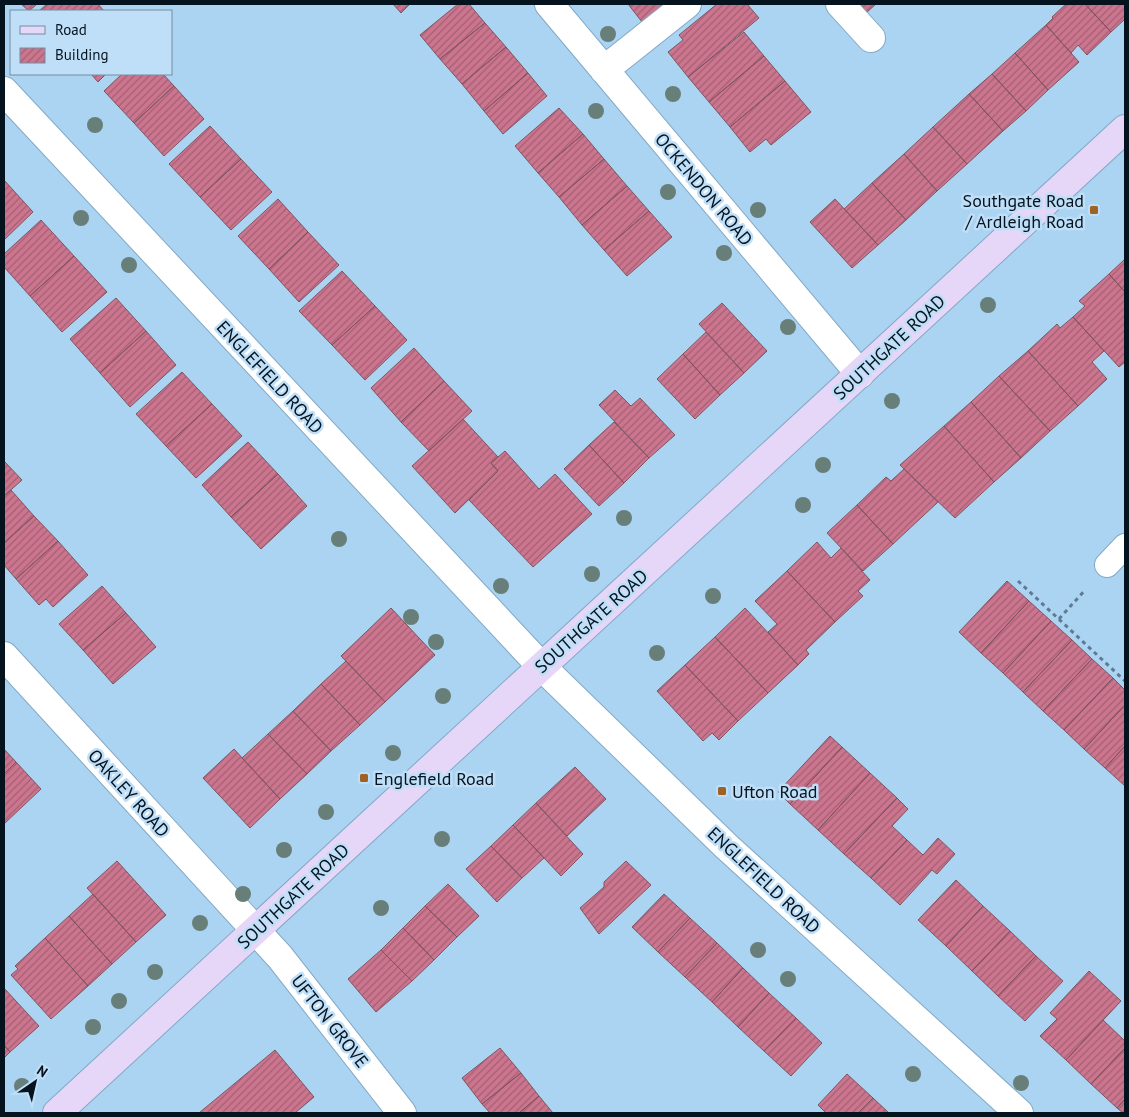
<svg xmlns="http://www.w3.org/2000/svg" width="1129" height="1117" viewBox="0 0 1129 1117" font-family="'PT Sans',sans-serif">
	<style>
		.building { fill: url(#building-hatch); stroke: #805460 }
		.lines { fill: none; stroke-linecap: round; stroke-linejoin: round }
		.service-casing { stroke: #82a9c6; stroke-width: 26 }
		.minor-casing { stroke: #82a9c6; stroke-width: 30 }
		.tertiary-casing { stroke: #82a9c6; stroke-width: 30 }
		.secondary-casing { stroke: #82a9c6; stroke-width: 30 }
		.path { stroke: #5f7b91; stroke-width: 3; stroke-dasharray: 4 4; stroke-linecap: butt }
		.service { stroke: #fff; stroke-width: 24 }
		.minor { stroke: #fff; stroke-width: 28 }
		.tertiary { stroke: #fff; stroke-width: 28 }
		.secondary { stroke: #e6d7f8; stroke-width: 28 }
		.tree { fill: #677e79 }
		.poi-dot { fill: #9e6225; stroke: #bfdff8; stroke-width: 2 }
		.labels { text-anchor: middle; dominant-baseline: central; stroke-width: 5; stroke-linejoin: round; paint-order: stroke }
		.street-label { font-size: 18px; fill: #05131e; stroke: #bfdff8 }
		.poi-label { font-size: 18px; fill: #05131e; stroke: #bfdff8; text-anchor: start }
	</style>
	<defs>
		<pattern id="building-hatch" width="6" height="6" patternUnits="userSpaceOnUse" patternTransform="scale(1.25)"><rect width="6" height="6" fill="#cc758e"/><path d="M-1 1l2-2M0 6l6-6M5 7l2-2" fill="none" stroke="#a45f73"/></pattern>
	</defs>
	<rect width="100%" height="100%" fill="#abd3f2"/>
	<!-- building -->
	<path class="building" d="M21 4H37L29 11Z
		M47 4H98L104 11H39Z
		M393 4H410L401 13Z
		M458 4H469L485 23 440 59 420 35Z
		M628 4H664L642 22Z
		M717 4H747L759 18 688 77 668 52 683 40 679 35Z
		M858 4H876L866 13Z
		M1066 4H1085L1111 32 1087 55 1078 45 1071 53 1046 25 1053 18 1052 17Z
		M1085 4H1125V19L1111 32Z
		M485 23 506 47 462 84 440 59Z
		M1046 25 1079 62 1048 90 1015 53Z
		M744 32 764 56 709 102 688 77Z
		M506 47 528 73 484 111 462 84Z
		M1015 53 1048 90 1026 111 992 74Z
		M764 56 785 81 730 127 709 102Z
		M528 73 547 96 503 134 484 111Z
		M91 74H106L98 82Z
		M122 74H163L174 86 134 123 104 91Z
		M992 74 1026 111 1003 131 969 94Z
		M785 81 811 112 771 145 766 139 750 152 730 127Z
		M174 86 204 119 164 156 134 123Z
		M969 94 1003 131 967 164 933 127Z
		M559 108 583 134 538 173 515 146Z
		M210 126 241 159 200 197 169 164Z
		M933 127 967 164 937 191 904 154Z
		M583 134 604 159 559 197 538 173Z
		M904 154 937 191 906 220 872 183Z
		M241 159 272 192 231 230 200 197Z
		M604 159 627 186 582 225 559 197Z
		M4 180 33 212 4 240Z
		M872 183 906 220 878 245 844 209Z
		M627 186 649 211 604 250 582 225Z
		M278 199 308 232 269 269 238 236Z
		M835 199 878 245 852 268 810 222Z
		M649 211 672 237 627 276 604 250Z
		M41 220 74 256 30 296 4 267V254Z
		M308 232 339 265 299 302 269 269Z
		M74 256 107 292 62 332 30 296Z
		M1125 259V292L1109 274Z
		M342 271 375 306 332 345 299 311Z
		M1109 274 1125 292V362L1119 367 1073 317 1085 306 1079 301Z
		M116 298 146 331 100 373 70 339Z
		M722 303 767 351 744 373 699 324Z
		M375 306 407 340 365 380 332 345Z
		M1073 317 1104 351 1092 362 1107 379 1078 406 1028 351 1057 324 1060 328Z
		M146 331 176 365 130 407 100 373Z
		M706 332 744 373 720 395 683 354Z
		M414 348 444 381 401 422 371 388Z
		M1028 351 1078 406 1050 431 999 376Z
		M683 354 720 395 695 419 657 379Z
		M182 372 212 404 166 446 136 414Z
		M999 376 1050 431 1021 458 971 402Z
		M444 381 472 411 429 451 401 422Z
		M615 390 631 406 640 398 675 435 649 458 599 405Z
		M971 402 1021 458 994 482 944 426Z
		M212 404 242 436 196 478 166 446Z
		M463 419 498 457 491 463 498 471 455 513 412 466Z
		M614 422 649 458 624 483 589 445Z
		M944 426 994 482 955 518 900 465Z
		M248 442 278 474 231 517 202 485Z
		M589 445 624 483 599 506 564 469Z
		M505 451 539 489 555 474 592 514 533 567 469 500 498 471 491 463Z
		M4 461 22 480 4 496Z
		M904 469 938 502 893 544 857 505 886 477 891 481Z
		M278 474 307 506 261 549 231 517Z
		M11 490 34 516 4 543V496Z
		M857 505 893 544 863 571 827 533Z
		M34 516 58 541 16 579 4 565V543Z
		M58 541 88 575 53 607 46 599 39 605 16 579Z
		M817 542 831 558 841 548 870 580 858 591 863 596 835 622 787 571Z
		M787 571 835 622 806 650 809 654 798 665 768 632 777 624 755 601Z
		M1007 581 1029 601 981 653 959 632Z
		M102 586 126 613 83 650 59 624Z
		M1029 601 1051 621 1003 673 981 653Z
		M391 608 435 655 385 702 341 656Z
		M745 608 798 665 768 693 715 637Z
		M126 613 156 647 113 684 83 650Z
		M1051 621 1072 640 1023 692 1003 673Z
		M715 637 768 693 738 721 685 665Z
		M1072 640 1092 659 1043 711 1023 692Z
		M1092 659 1113 678 1064 730 1043 711Z
		M346 661 385 702 360 725 321 684Z
		M685 665 738 721 719 740 712 733 703 741 657 691Z
		M1113 678 1125 690V705L1084 749 1064 730Z
		M321 684 360 725 331 751 293 711Z
		M1125 705V746L1105 768 1084 749Z
		M293 711 331 751 307 774 268 734Z
		M268 734 307 774 280 799 242 758Z
		M830 736 842 747 790 804 778 792Z
		M1125 746V786L1105 768Z
		M842 747 870 773 818 830 790 804Z
		M4 749 16 762 4 774Z
		M234 749 280 799 250 828 203 778Z
		M16 762 41 789 4 824V774Z
		M575 767 606 799 567 836 536 803Z
		M870 773 897 798 844 854 818 830Z
		M897 798 908 809 892 826 907 840 871 878 844 854Z
		M536 803 583 854 561 876 513 825Z
		M513 825 544 858 522 878 491 846Z
		M938 838 955 854 937 874 932 870 900 905 871 878 907 840 923 855Z
		M491 846 522 878 497 902 466 869Z
		M117 861 166 915 136 942 87 888Z
		M626 861 651 885 599 934 580 908 604 887V882Z
		M956 880 983 906 946 946 918 920Z
		M448 884 479 916 457 937 425 906Z
		M93 894 136 942 112 964 69 916Z
		M664 894 690 918 658 952 632 927Z
		M425 906 457 937 434 960 403 928Z
		M983 906 1010 931 972 971 946 946Z
		M69 916 112 964 88 986 45 938Z
		M690 918 717 943 685 977 658 952Z
		M403 928 434 960 412 981 381 950Z
		M1010 931 1036 956 998 996 972 971Z
		M45 938 88 986 51 1019 11 975 18 969 15 966Z
		M717 943 743 968 712 1002 685 977Z
		M381 950 412 981 376 1012 348 979Z
		M1036 956 1063 981 1025 1021 998 996Z
		M743 968 769 993 738 1027 712 1002Z
		M1089 971 1121 1001 1066 1060 1040 1036 1057 1019 1050 1013Z
		M4 988 39 1026 10 1052 4 1045Z
		M769 993 796 1018 764 1051 738 1027Z
		M796 1018 822 1043 791 1076 764 1051Z
		M1103 1020 1125 1041V1048L1091 1084 1066 1060Z
		M4 1045 10 1052 4 1058Z
		M500 1048 521 1073 482 1104 462 1078Z
		M1125 1048V1099L1117 1108 1091 1084Z
		M275 1050 314 1097 295 1113H199Z
		M521 1073 539 1096 519 1113H490L482 1104Z
		M847 1074 873 1098 858 1113H826L818 1105Z
		M539 1096 553 1113H519Z
		M873 1098 889 1113H858Z
		M1125 1099V1113H1123L1117 1108Z"/>
	<g class="lines">
		<defs>
			<path id="service" d="M1107 565 1125 546"/>
			<path id="minor" d="M549 4 860 374
				M840 4 871 38
				M604 70 687 4
				M4 91 541 666
				M4 656 280 957 402 1113"/>
			<path id="tertiary" d="M541 666 726 846 1019 1113"/>
			<path id="secondary" d="M57 1113 1125 129"/>
		</defs>
		<!-- service casing -->
		<use href="#service" class="service-casing"/>
		<!-- minor casing -->
		<use href="#minor" class="minor-casing"/>
		<!-- tertiary casing -->
		<use href="#tertiary" class="tertiary-casing"/>
		<!-- secondary casing -->
		<use href="#secondary" class="secondary-casing"/>
		<!-- path -->
		<path class="path" d="M1018 581 1125 681
			M1059 619 1085 590"/>
		<!-- service -->
		<use href="#service" class="service"/>
		<!-- minor -->
		<use href="#minor" class="minor"/>
		<!-- tertiary -->
		<use href="#tertiary" class="tertiary"/>
		<!-- secondary -->
		<use href="#secondary" class="secondary"/>
	</g>
	<!-- trees -->
	<g class="tree">
		<circle cx="608" cy="34" r="8"/>
		<circle cx="673" cy="94" r="8"/>
		<circle cx="596" cy="111" r="8"/>
		<circle cx="95" cy="125" r="8"/>
		<circle cx="668" cy="192" r="8"/>
		<circle cx="758" cy="210" r="8"/>
		<circle cx="81" cy="218" r="8"/>
		<circle cx="724" cy="253" r="8"/>
		<circle cx="129" cy="265" r="8"/>
		<circle cx="988" cy="305" r="8"/>
		<circle cx="788" cy="327" r="8"/>
		<circle cx="892" cy="401" r="8"/>
		<circle cx="823" cy="465" r="8"/>
		<circle cx="803" cy="505" r="8"/>
		<circle cx="624" cy="518" r="8"/>
		<circle cx="339" cy="539" r="8"/>
		<circle cx="592" cy="574" r="8"/>
		<circle cx="501" cy="586" r="8"/>
		<circle cx="713" cy="596" r="8"/>
		<circle cx="411" cy="617" r="8"/>
		<circle cx="436" cy="642" r="8"/>
		<circle cx="657" cy="653" r="8"/>
		<circle cx="443" cy="696" r="8"/>
		<circle cx="393" cy="753" r="8"/>
		<circle cx="326" cy="812" r="8"/>
		<circle cx="442" cy="839" r="8"/>
		<circle cx="284" cy="850" r="8"/>
		<circle cx="243" cy="894" r="8"/>
		<circle cx="381" cy="908" r="8"/>
		<circle cx="200" cy="923" r="8"/>
		<circle cx="758" cy="950" r="8"/>
		<circle cx="155" cy="972" r="8"/>
		<circle cx="788" cy="979" r="8"/>
		<circle cx="119" cy="1001" r="8"/>
		<circle cx="93" cy="1027" r="8"/>
		<circle cx="913" cy="1074" r="8"/>
		<circle cx="1021" cy="1083" r="8"/>
		<circle cx="22" cy="1086" r="8"/>
	</g>
	<!-- markers -->
	<g class="poi-dot">
		<rect x="1089" y="205" width="10" height="10" rx="2.5"/>
		<rect x="359" y="773" width="10" height="10" rx="2.5"/>
		<rect x="717" y="786" width="10" height="10" rx="2.5"/>
	</g>
	<g class="labels">
		<!-- street labels -->
		<g class="street-label">
			<text transform="translate(704 189) rotate(50)">OCKENDON ROAD</text>
			<text transform="translate(889 347) rotate(-43)">SOUTHGATE ROAD</text>
			<text transform="translate(270 377) rotate(47)">ENGLEFIELD ROAD</text>
			<text transform="translate(591 621) rotate(-42)">SOUTHGATE ROAD</text>
			<text transform="translate(129 793) rotate(48)">OAKLEY ROAD</text>
			<text transform="translate(764 880) rotate(43)">ENGLEFIELD ROAD</text>
			<text transform="translate(293 896) rotate(-43)">SOUTHGATE ROAD</text>
			<text transform="translate(330 1021) rotate(52)">UFTON GROVE</text>
		</g>
		<!-- poi labels -->
		<g class="poi-label">
			<text x="1084" y="200" text-anchor="end">Southgate Road<tspan x="1084" dy="21">/ Ardleigh Road</tspan></text>
			<text x="374" y="778">Englefield Road</text>
			<text x="732" y="791">Ufton Road</text>
		</g>
	</g>
	<!-- border -->
	<rect width="1129" height="1117" fill="none" stroke="#05131e" stroke-width="10"/>
	<!-- legend -->
	<rect x="10" y="10" width="162" height="65" fill="#bfdff8" stroke="#758da1"/>
	<rect x="20" y="26" width="25" height="8" fill="#e6d7f8" stroke="#758da1"/>
	<text x="55" y="35" font-size="15" fill="#05131e">Road</text>
	<rect x="20" y="48" width="25" height="15" fill="url(#building-hatch)" stroke="#758da1"/>
	<text x="55" y="60" font-size="15" fill="#05131e">Building</text>
	<!-- north arrow -->
	<g transform="translate(35 1082) rotate(34)" stroke="#bfdff8" stroke-width="4" paint-order="stroke">
	<path d="M0-4L9 19L0 12L-9 19Z" fill="#05131e"/>
	<text y="-8" font-size="14" font-weight="bold" text-anchor="middle" fill="#05131e">N</text>
	</g>
</svg>
